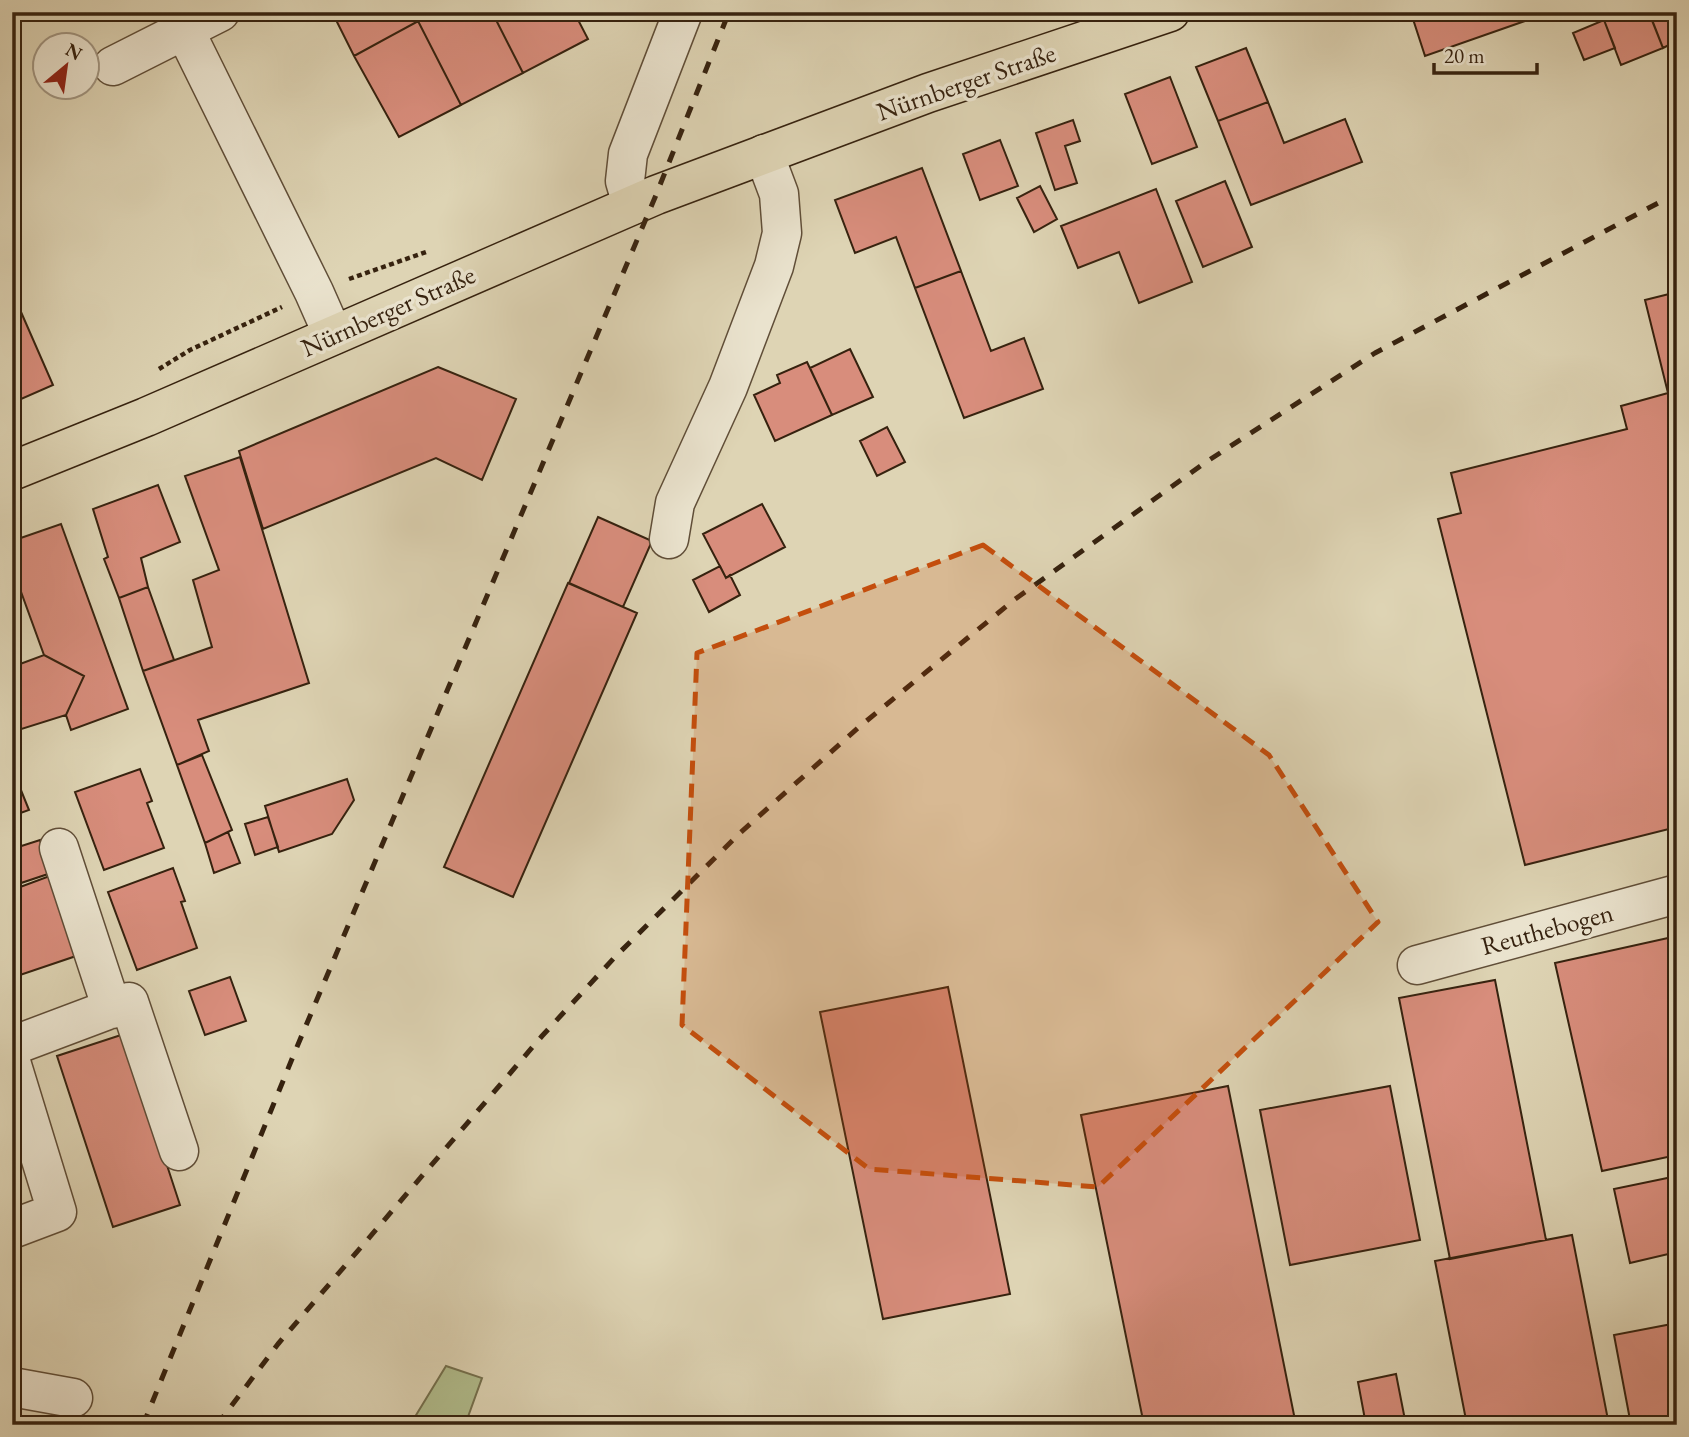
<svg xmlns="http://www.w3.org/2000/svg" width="1689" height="1437" viewBox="0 0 1689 1437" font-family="'EB Garamond',serif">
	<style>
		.green { fill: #b1bd8d; stroke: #74704e; stroke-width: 2 }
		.building { fill: #d88d7c; stroke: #36220f; stroke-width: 2 }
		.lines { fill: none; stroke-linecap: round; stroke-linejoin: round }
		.minor-casing { stroke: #604e38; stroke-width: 41 }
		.major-casing { stroke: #36220f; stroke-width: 41 }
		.path { stroke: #36220f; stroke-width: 4.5; stroke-dasharray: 5 3.5; stroke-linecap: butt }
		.minor { stroke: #eae3ce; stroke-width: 38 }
		.major { stroke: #ded4b4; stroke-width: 38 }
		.rail { stroke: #36220f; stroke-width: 5; stroke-dasharray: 12 12; stroke-linecap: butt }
		.marked { fill: #c44e0d; fill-opacity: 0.2; stroke: #c44e0d; stroke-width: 5; stroke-dasharray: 14 9; stroke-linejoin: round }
		.labels { text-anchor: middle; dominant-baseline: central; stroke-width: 7; stroke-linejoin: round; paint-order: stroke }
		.street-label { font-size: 26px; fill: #36220f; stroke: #eae3ce }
	</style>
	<rect width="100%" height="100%" fill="#ded4b4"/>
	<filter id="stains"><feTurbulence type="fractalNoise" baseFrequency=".00286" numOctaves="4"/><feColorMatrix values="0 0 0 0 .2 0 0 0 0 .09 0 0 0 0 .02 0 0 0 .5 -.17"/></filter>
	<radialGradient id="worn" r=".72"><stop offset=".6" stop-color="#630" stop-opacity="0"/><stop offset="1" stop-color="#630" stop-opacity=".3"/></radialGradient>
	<!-- green -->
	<path class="green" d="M446 1366 482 1378 465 1425H410Z"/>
	<!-- building -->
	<path class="building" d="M332 12H435L354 56Z
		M435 12H492L523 73 461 105 418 21Z
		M492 12H574L588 39 523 73Z
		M1432 12H1541L1542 15 1425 56 1413 19Z
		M1601 12H1649L1663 48 1621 65Z
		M1662 12H1677V41L1663 48 1651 18Z
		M1604 20 1615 48 1584 60 1573 33Z
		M418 21 461 105 399 137 354 56Z
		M1246 48 1268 102 1218 121 1196 67Z
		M1170 77 1197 147 1152 164 1125 94Z
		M1268 102 1284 143 1345 119 1362 162 1251 205 1218 121Z
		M1073 120 1080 141 1065 146 1077 183 1055 190 1036 133Z
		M1000 140 1018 186 980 200 963 154Z
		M922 168 961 271 915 288 896 237 855 253 835 200Z
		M1225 181 1252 247 1203 267 1176 201Z
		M1040 186 1057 219 1034 232 1017 198Z
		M1156 189 1192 282 1139 303 1119 252 1078 268 1061 226Z
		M961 271 991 351 1024 338 1043 389 964 418 915 288Z
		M1677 292V827L1525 865 1438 519 1461 513 1451 473 1627 429 1621 406 1668 393 1645 300Z
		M21 312 53 385 12 403V316Z
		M850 349 873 397 832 415 810 368Z
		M807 362 832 415 775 441 754 395 780 383 777 375Z
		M438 367 516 399 482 480 436 458 263 529 239 451Z
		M887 427 905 462 877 476 860 441Z
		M240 457 309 683 198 720 209 751 177 765 143 671 212 647 193 580 219 570 185 476Z
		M158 485 180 542 141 558 148 587 119 598 104 559 108 557 93 509Z
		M762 504 785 547 726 578 703 534Z
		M598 517 652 541 623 607 569 583Z
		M61 524 128 709 71 730 66 715 84 676 44 655 12 567V541Z
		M720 566 726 578 730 575 740 595 709 612 693 580Z
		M568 583 637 613 513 897 444 867Z
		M148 587 174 660 143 671 119 598Z
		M44 655 84 676 66 715 12 732V667Z
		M202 755 232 830 205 843 177 765Z
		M12 768 29 810 12 816Z
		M140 769 152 801 147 803 164 848 104 870 75 792Z
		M347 779 354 800 332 834 279 852 265 806Z
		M268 817 278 847 255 855 245 824Z
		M228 832 240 863 214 873 205 843Z
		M40 840 51 873 12 886V849Z
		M173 868 185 901 181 902 197 948 137 970 108 892Z
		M55 874 79 955 20 975 12 955V890Z
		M1677 936V1155L1602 1171 1555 963Z
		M230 977 246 1021 205 1035 189 991Z
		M1495 980 1546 1240 1450 1259 1399 998Z
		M948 987 1010 1294 883 1319 820 1012Z
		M124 1034 180 1205 113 1227 57 1056Z
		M1228 1086 1296 1425H1144L1081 1115Z
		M1390 1086 1420 1240 1290 1265 1260 1110Z
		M1677 1176V1252L1630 1263 1614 1189Z
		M1572 1235 1609 1425H1467L1435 1261Z
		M1677 1323V1425H1631L1614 1335Z
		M1396 1374 1406 1425H1366L1358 1382Z"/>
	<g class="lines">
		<defs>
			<path id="minor" d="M185 31 314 292 333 335
				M113 66 220 12
				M632 205 625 181 628 154 683 12
				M669 539 675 503 728 387 774 266 782 233 779 194 764 154
				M59 848 112 1009
				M1417 965 1677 894
				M12 1046 129 1002 179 1151
				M12 1065 57 1212 12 1229
				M12 1387 73 1398"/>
			<path id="major" d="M12 471 146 417 656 195 928 93 1170 12"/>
		</defs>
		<!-- minor casing -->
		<use href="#minor" class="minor-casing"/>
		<!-- major casing -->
		<use href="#major" class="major-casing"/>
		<!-- path -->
		<path class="path" d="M349 279 426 252
			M159 369 190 350 282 307"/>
		<!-- minor -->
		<use href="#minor" class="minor"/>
		<!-- major -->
		<use href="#major" class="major"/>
		<!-- rail -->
		<path class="rail" d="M143 1425 294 1054 656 195 729 12
			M217 1425 278 1344 542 1036 615 957 740 833 859 727 1014 600 1206 462 1375 353 1677 193"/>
	</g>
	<!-- marked area -->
	<path class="marked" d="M983 545 1269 755 1378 922 1098 1187 869 1169 682 1025 697 653Z"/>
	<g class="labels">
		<!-- street labels -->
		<g class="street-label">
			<text transform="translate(966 82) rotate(-19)">Nürnberger Straße</text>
			<text transform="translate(388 311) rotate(-24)">Nürnberger Straße</text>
			<text transform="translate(1547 929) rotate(-15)">Reuthebogen</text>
		</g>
	</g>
	<!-- margin -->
	<rect width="1689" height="1437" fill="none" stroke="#ded4b4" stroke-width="42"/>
	<rect x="14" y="14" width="1661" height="1409" fill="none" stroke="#36220f" stroke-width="3.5"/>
	<rect x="21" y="21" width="1647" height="1395" fill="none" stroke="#36220f" stroke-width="2"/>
	<!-- north arrow -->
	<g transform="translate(66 66) rotate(29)"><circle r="33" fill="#eae3ce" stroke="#a29682" stroke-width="2"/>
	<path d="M0-5L12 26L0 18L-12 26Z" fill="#8f2418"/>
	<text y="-10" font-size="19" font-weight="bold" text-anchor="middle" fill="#36220f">N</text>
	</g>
	<!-- scale -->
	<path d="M1434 63v10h103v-10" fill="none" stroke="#36220f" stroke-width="3.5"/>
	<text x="1444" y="63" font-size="21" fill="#36220f" stroke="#eae3ce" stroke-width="5" paint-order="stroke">20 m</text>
	<rect width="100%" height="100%" filter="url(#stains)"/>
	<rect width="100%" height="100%" fill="url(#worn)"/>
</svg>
